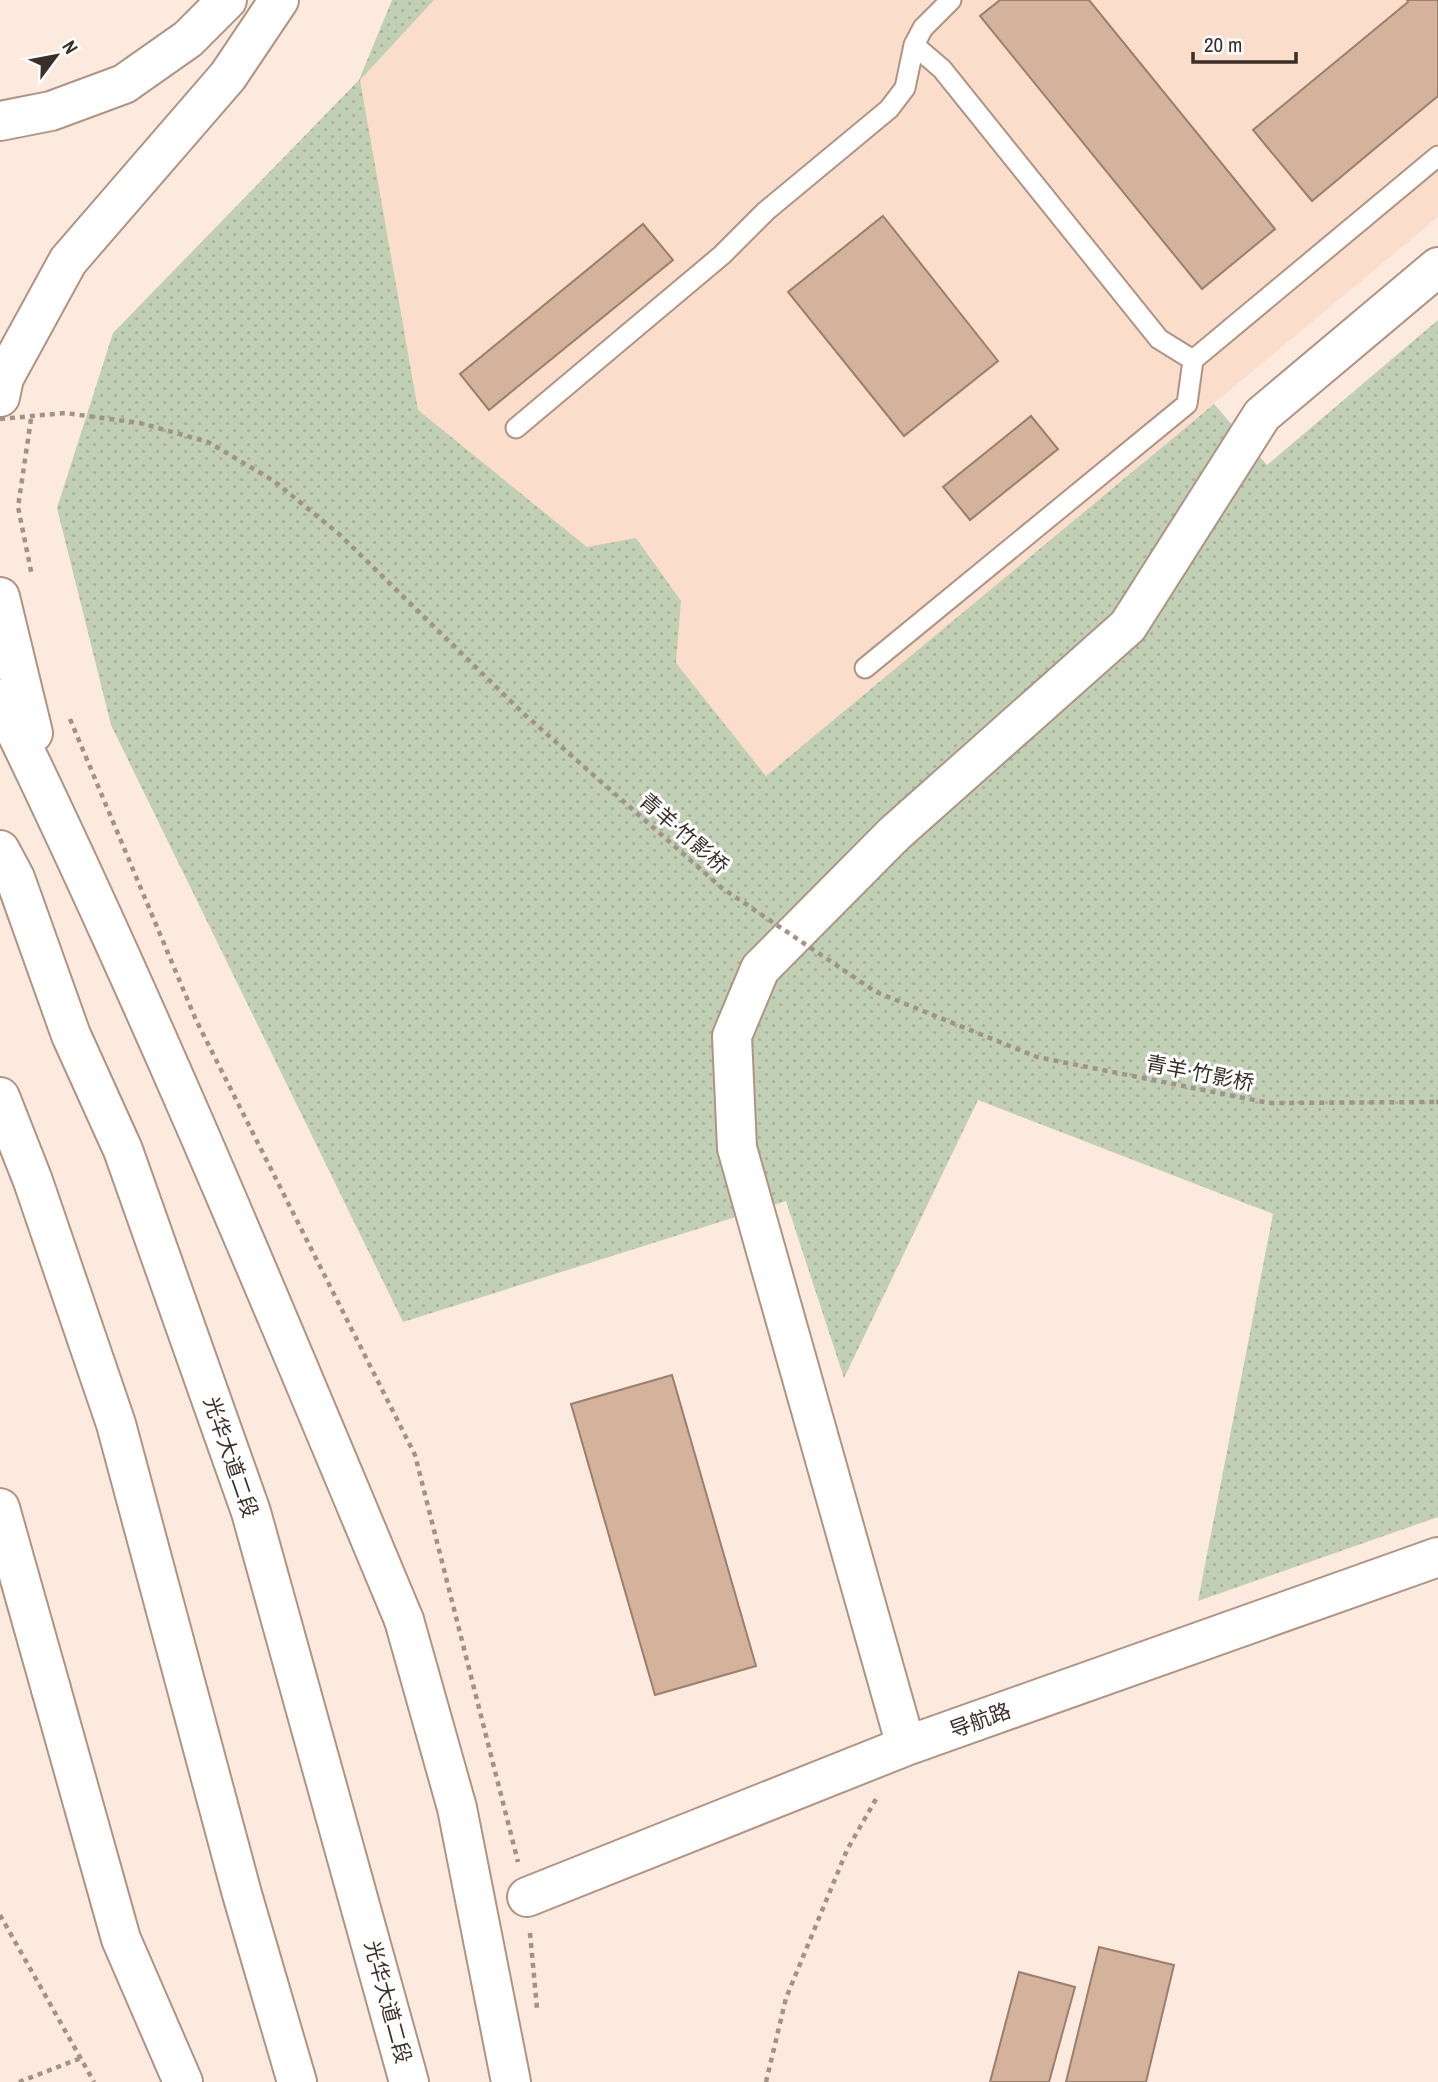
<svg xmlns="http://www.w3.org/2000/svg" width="1438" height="2082" viewBox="0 0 1438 2082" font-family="'Archivo Narrow','Noto Sans SC',sans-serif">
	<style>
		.built { fill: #faddca }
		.park { fill: url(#park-dots) }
		.building { fill: #d4b29c; stroke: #9a7f6d; stroke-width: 2 }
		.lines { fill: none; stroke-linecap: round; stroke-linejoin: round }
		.lane-casing { stroke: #b09483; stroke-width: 23 }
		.street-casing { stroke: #b09483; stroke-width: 42 }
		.primary-casing { stroke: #b09483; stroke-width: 42 }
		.highway-casing { stroke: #b09483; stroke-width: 42 }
		.path { stroke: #a1938a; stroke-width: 4.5; stroke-dasharray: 5 5; stroke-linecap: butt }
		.lane { stroke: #fff; stroke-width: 19 }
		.street { stroke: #fff; stroke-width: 38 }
		.primary { stroke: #fff; stroke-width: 38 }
		.highway { stroke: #fff; stroke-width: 38 }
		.path-bridge { stroke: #a1938a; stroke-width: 4.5; stroke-dasharray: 5 5; stroke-linecap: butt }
		.labels { text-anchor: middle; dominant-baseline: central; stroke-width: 6; stroke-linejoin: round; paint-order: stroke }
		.street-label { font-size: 21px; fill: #3a2f28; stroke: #fff }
	</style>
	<defs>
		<pattern id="park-dots" width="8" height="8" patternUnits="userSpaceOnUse" patternTransform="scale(1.75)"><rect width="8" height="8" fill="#c1cfb4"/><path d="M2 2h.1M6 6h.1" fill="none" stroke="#a7b29b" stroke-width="1.8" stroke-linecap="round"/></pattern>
	</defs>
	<rect width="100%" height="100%" fill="#fceadf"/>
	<!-- built -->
	<path class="built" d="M434 0H1438V217L766 776 676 663 681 601 587 547 418 410 359 80Z"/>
	<!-- park -->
	<path class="park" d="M392 0H434L360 80 418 410 587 547 636 538 681 601 676 663 766 776 1214 404 1267 465 1438 320V1517L1198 1601 1273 1214 978 1100 844 1378 786 1201 403 1322 111 725 57 508 113 333 359 80Z"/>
	<!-- building -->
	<path class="building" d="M1000 0H1089L1275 229 1202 289 980 16Z
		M1407 0H1438V96L1312 201 1253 130 1408 2Z
		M883 216 998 361 904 436 788 292Z
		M643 224 673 260 489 410 460 374Z
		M1031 416 1058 449 970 520 943 487Z
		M672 1375 756 1666 655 1695 571 1404Z
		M1099 1947 1174 1965 1146 2082H1066Z
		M1019 1972 1075 1987 1049 2082H990Z"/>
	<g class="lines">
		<defs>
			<path id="lane" d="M914 45 942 69 1159 339 1193 360
				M516 428 722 255 766 211 889 109 905 88 914 45 923 28 951 0
				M865 668 1187 404 1193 360 1438 156"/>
			<path id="street" d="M906 1746 737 1148 732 1036 760 969 894 834 1128 626 1262 415 1438 267
				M527 1897 906 1746 1438 1557"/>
			<path id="primary" d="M0 850 15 878 71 1035 123 1150 251 1512 409 2082
				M0 1097 33 1181 116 1424 242 1894 297 2082
				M404 1620 457 1808 511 2082
				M51 1689 121 1939 183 2082"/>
			<path id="highway" d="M0 121 51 111 124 84 188 39 227 0
				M0 397 4 378 68 261 228 76 279 0
				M0 597 33 733
				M0 699C147 1000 275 1311 404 1620
				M0 1508 51 1689"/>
		</defs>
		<!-- lane casing -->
		<use href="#lane" class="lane-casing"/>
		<!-- street casing -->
		<use href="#street" class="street-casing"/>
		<!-- primary casing -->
		<use href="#primary" class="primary-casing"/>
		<!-- highway casing -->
		<use href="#highway" class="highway-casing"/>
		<!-- path -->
		<path class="path" d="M31 419 18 507 32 576
			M70 719 196 1020 415 1455 518 1862
			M1436 1102H1438
			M0 1915 94 2082
			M530 1933 537 2008
			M19 2082 81 2058
			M766 2082 786 1998 847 1850 876 1799"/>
		<!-- lane -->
		<use href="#lane" class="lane"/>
		<!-- street -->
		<use href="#street" class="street"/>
		<!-- primary -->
		<use href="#primary" class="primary"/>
		<!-- highway -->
		<use href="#highway" class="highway"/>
		<!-- path-bridge -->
		<path class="path-bridge" d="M0 419 65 413 140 423 208 442 274 481 339 534 524 714 722 888 876 992 1037 1057 1269 1103 1436 1102"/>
	</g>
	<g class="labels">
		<!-- street labels -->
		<g class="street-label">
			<text transform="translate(684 833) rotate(41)">青羊·竹影桥</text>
			<text transform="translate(1200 1073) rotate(11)">青羊·竹影桥</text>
			<text transform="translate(231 1457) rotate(71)">光华大道二段</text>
			<text transform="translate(980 1720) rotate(-20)">导航路</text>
			<text transform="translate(388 2002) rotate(75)">光华大道二段</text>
		</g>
	</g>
	<!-- north arrow -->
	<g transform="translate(56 56) rotate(58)" stroke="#ffffff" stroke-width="5" paint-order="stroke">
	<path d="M0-5L12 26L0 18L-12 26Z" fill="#3a2f28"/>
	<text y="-10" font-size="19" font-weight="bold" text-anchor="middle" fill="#3a2f28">N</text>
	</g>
	<!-- scale -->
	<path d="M1193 52v10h103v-10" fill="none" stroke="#3a2f28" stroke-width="3.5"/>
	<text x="1204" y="52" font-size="21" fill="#3a2f28" stroke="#ffffff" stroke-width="5" paint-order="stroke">20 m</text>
</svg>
